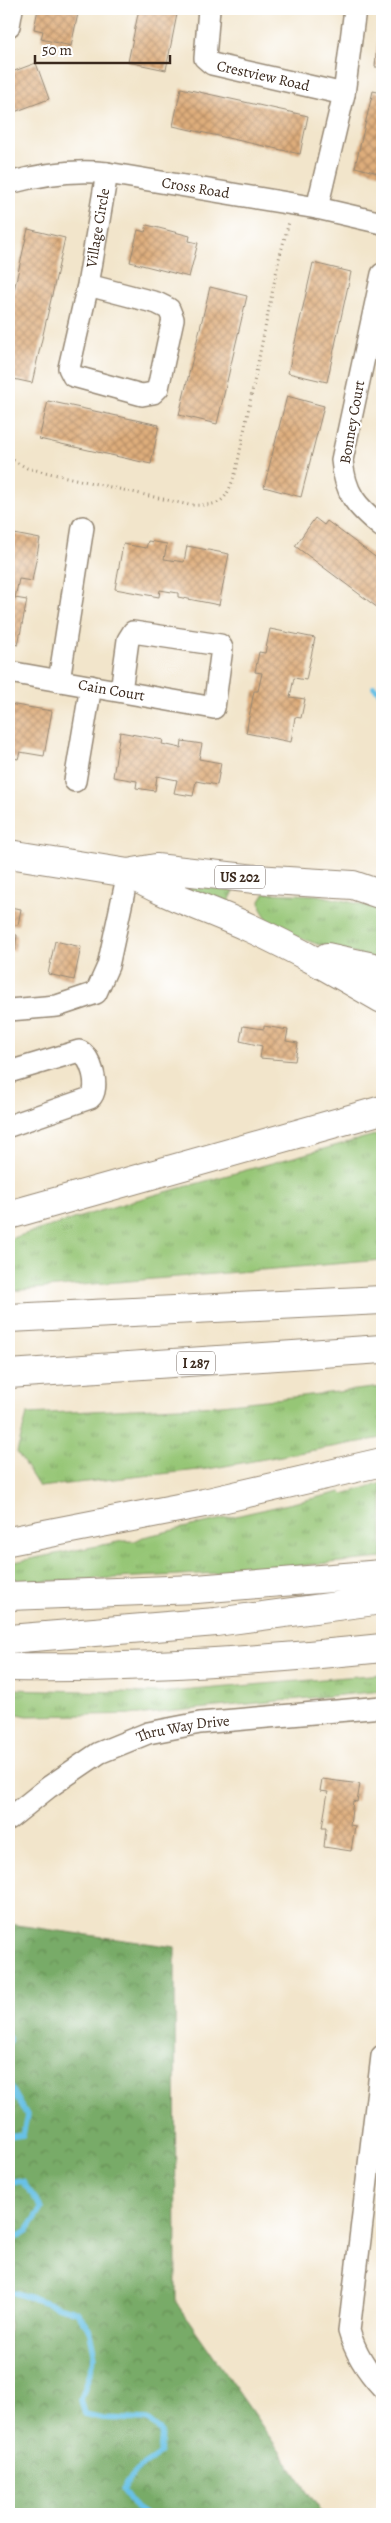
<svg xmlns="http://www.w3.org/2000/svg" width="391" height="2523" viewBox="0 0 391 2523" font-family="Alegreya,serif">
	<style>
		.grass { fill: url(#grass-tufts); stroke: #68784a }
		.forest { fill: url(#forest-crowns); stroke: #5a6a42 }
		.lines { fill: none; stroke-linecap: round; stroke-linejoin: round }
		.stream { stroke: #68c1e6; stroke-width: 5.5 }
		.building { fill: url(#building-cross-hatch) }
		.minor-casing { stroke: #968874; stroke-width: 24 }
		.highway-casing { stroke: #968874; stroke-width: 30 }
		.path { stroke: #968874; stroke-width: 3; stroke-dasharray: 1 4; stroke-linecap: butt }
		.minor { stroke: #fff; stroke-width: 21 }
		.highway { stroke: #fff; stroke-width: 28 }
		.labels { text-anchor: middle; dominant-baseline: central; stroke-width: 4; stroke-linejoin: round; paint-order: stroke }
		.shield { fill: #fff; stroke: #766a62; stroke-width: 1 }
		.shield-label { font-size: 14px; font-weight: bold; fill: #3b2a1e }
		.street-label { font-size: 15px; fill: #3b2a1e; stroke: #fff }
	</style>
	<defs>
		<pattern id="grass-tufts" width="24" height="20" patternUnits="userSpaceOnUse" patternTransform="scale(1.25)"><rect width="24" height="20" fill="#96c676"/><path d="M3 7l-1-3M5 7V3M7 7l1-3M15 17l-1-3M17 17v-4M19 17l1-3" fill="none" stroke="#7ca160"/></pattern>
		<pattern id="forest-crowns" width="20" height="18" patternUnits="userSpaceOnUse" patternTransform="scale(1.25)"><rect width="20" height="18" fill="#78ab67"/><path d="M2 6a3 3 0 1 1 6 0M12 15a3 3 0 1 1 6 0" fill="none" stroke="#648b54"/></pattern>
		<pattern id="building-cross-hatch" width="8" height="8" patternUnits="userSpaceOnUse" patternTransform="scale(1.25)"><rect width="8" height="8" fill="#dead7c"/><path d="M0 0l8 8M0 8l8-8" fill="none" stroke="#b58d65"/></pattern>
	</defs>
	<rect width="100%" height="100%" fill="#fff"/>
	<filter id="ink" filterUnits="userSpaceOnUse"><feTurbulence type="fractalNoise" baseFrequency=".02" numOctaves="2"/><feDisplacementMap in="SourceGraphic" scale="10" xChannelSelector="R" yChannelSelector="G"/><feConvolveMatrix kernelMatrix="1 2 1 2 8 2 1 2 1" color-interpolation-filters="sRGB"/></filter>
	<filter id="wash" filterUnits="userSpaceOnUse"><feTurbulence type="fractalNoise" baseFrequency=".0096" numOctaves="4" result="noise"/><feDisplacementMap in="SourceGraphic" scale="20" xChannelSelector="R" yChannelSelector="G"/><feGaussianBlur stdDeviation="1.12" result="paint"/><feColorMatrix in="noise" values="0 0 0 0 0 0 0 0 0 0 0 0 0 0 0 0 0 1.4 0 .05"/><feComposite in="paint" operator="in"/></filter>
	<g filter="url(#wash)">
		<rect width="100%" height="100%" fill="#f2e5cb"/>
		<!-- grass -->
		<path class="grass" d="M162 879 235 889 230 899V908Z
			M265 893 318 895 382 909V960L325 947 273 928 261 909 260 901Z
			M382 1133V1260L9 1291V1239L129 1202Z
			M382 1387V1438L208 1469 39 1487 17 1452 27 1414 221 1405Z
			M382 1483V1558L222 1573 9 1583V1563L123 1541H135L143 1537 341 1492 343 1494Z
			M382 1674V1691L145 1714 27 1716 9 1712V1689L157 1693Z"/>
		<!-- forest -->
		<path class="forest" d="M9 1924 175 1947 176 2302 323 2514H9Z"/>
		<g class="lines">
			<!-- stream -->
			<path class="stream" d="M374 687 382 695
				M9 2038V2042
				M9 2084 27 2115 23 2135 9 2137
				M9 2181 23 2182 42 2208 27 2231 9 2242
				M9 2291 77 2312 89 2328 95 2357 81 2400 85 2414 102 2418 147 2420 162 2432 160 2454 136 2470 123 2490 136 2508 145 2514
				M239 2514 247 2512 251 2514"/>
		</g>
		<g id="blocks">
			<!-- building -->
			<path class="building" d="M38 9H79L71 46 41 39 43 31 34 29Z
				M139 9H178L166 70 128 62Z
				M380 9H382V67H375Z
				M36 63 49 99 9 114V73Z
				M181 88 308 116 300 154 173 126Z
				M373 91 382 93V174L355 167Z
				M147 225 190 236 189 241 198 243 189 277 130 262 138 230 145 232Z
				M28 229 65 238 32 383 9 378V312Z
				M313 263 351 272 327 382 288 373Z
				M210 287 247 296 217 424 179 415Z
				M287 396 324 406 301 497 264 487Z
				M48 401 159 425 151 464 39 439Z
				M315 518 324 525 327 521 382 562V611L295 546Z
				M9 533 40 539 32 581 19 579 15 598 27 600 18 645 9 643Z
				M148 541 167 544 164 559 184 562 187 546 229 554 219 605 178 597V593L160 590 159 597 115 589 123 544 146 548Z
				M270 629 315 638 306 680 294 678 290 697 305 699 301 718 295 717 291 742 246 733 254 691H258L262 673 255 672 259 652 265 653Z
				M9 704 52 711 44 756 20 752 18 759 9 757Z
				M120 732 163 740 162 744 181 748 182 741 202 744 199 759 221 763 217 785 196 781 193 796 174 793 177 780 157 776 155 791 136 788 137 781 113 777Z
				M9 907 21 909 18 925 9 924Z
				M9 934 17 935 15 951 9 950Z
				M55 941 81 947 74 980 48 974Z
				M243 1026 264 1029V1026L288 1030 286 1041 298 1043 295 1061 260 1058 262 1046 240 1041Z
				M322 1779 360 1784 357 1802 353 1801 350 1825 355 1826 351 1851 324 1847 326 1828H322L328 1792 320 1791Z"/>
		</g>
	</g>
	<g filter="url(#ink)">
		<use href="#blocks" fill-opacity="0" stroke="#968874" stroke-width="1"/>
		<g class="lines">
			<defs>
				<g id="minor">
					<path id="s1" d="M209 9 205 58 212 64 344 94"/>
					<path d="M9 26 12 9"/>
					<path id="s2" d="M9 183C42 174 73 169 107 173L317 208 382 223"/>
					<path d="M317 208 344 94 355 9"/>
					<path d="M382 274 342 460C345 494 356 506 382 527"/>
					<path id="s3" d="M88 285 157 303 169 309 173 319 158 388 153 393 142 395 73 376 69 368 88 285 107 173"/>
					<path id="s4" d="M9 672 214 708 222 648 220 645 133 632 128 640 121 691"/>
					<path d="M59 681 83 527"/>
					<path d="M75 781 91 686"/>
					<path d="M9 1010 57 1006 96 993 108 966 128 873"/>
					<path d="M9 1072 79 1051C91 1055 101 1089 90 1098L9 1126"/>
					<path id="s5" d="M9 1819 49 1787 99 1753 148 1733 200 1723 382 1707"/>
					<path d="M382 2056 349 2331C355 2352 367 2371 382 2387"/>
				</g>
				<path id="highway" d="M9 854 128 873 156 868 255 879 353 885 382 895
					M128 873C166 896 209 909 250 928 296 949 339 974 382 999
					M327 957 382 969
					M9 1215 382 1110
					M9 1318 382 1300
					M9 1374 382 1349
					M9 1541 204 1503 382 1462
					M9 1596 196 1589 382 1574
					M9 1639 216 1622 382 1600
					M9 1667C133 1669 258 1661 382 1648"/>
			</defs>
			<!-- minor casing -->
			<use href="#minor" class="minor-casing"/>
			<!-- highway casing -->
			<use href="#highway" class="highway-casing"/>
			<!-- path -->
			<path class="path" d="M9 458 27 468 189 505C223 506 225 503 236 471L279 259 289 222"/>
			<!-- minor -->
			<use href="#minor" class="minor"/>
			<!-- highway -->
			<use href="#highway" class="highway"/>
		</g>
	</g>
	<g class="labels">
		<!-- shield labels -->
		<g class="shield">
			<rect x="215" y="865.5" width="50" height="23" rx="4"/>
			<rect x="177" y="1351.5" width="38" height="23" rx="4"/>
		</g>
		<g class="shield-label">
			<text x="240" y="877">US 202</text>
			<text x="196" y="1363">I 287</text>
		</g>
		<!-- street labels -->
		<g class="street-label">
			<text stroke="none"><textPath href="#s1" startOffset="111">Crestview Road</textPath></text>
			<text stroke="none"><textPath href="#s2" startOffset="189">Cross Road</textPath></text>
			<text stroke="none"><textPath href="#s3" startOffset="408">Village Circle</textPath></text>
			<text transform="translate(352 422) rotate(-80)">Bonney Court</text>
			<text stroke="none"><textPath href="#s4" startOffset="104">Cain Court</textPath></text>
			<text stroke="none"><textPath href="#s5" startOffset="200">Thru Way Drive</textPath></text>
		</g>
	</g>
	<!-- margin -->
	<rect width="391" height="2523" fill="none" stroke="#fff" stroke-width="30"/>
	<!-- scale -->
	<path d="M35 55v8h135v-8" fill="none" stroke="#3b2a1e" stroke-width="2.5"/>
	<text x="42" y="55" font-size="15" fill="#3b2a1e" stroke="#ffffff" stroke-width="4" paint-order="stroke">50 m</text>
</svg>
